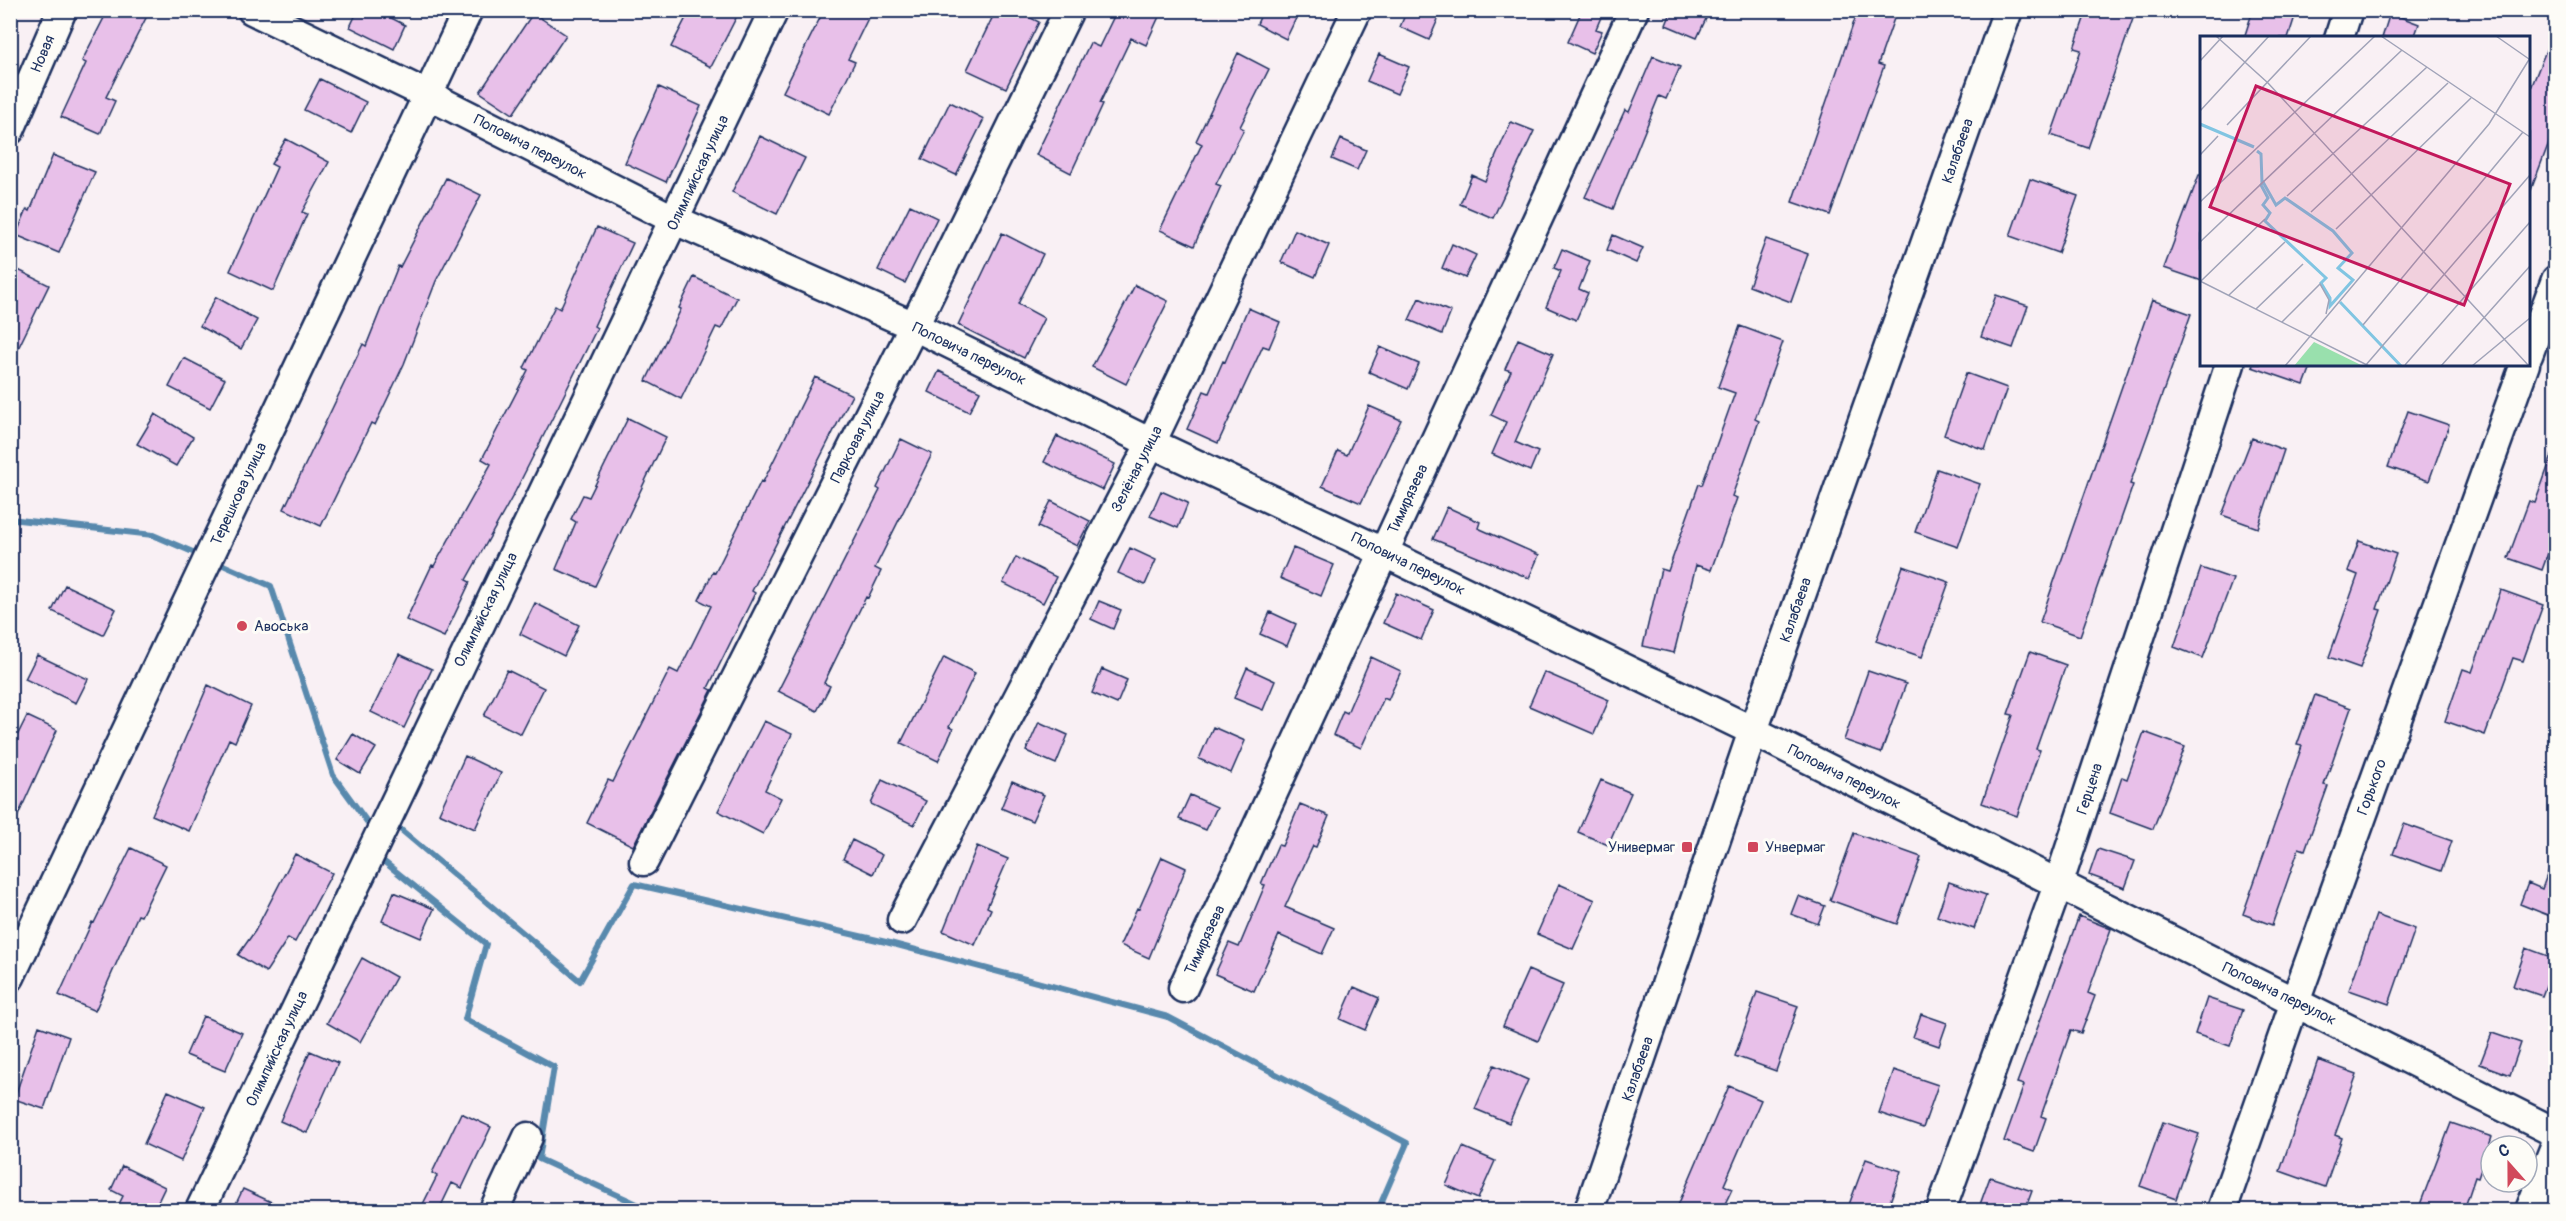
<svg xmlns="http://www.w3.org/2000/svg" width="2566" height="1221" viewBox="0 0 2566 1221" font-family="Pangolin,sans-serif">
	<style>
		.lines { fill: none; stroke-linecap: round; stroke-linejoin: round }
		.stream { stroke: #5889ad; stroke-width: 6 }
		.building { fill: #e8c0e9; stroke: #1b2f5e; stroke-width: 1.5 }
		.minor-casing { stroke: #1b2f5e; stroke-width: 33 }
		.minor { stroke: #fdfcf7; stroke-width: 28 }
		.poi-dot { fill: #d1495b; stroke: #fdfcf7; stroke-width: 2 }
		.labels { text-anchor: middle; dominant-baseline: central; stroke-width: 6; stroke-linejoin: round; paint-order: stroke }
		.street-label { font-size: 15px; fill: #1b2f5e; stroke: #fdfcf7 }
		.poi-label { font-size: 15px; fill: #1b2f5e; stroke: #fdfcf7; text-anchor: start }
		.inset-river { fill: none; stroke: #81c5e2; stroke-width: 3 }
		.inset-road { fill: none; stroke: #a0a3b8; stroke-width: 1.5 }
		.view { fill: #c2185b; fill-opacity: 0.15; stroke: #c2185b; stroke-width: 3 }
		.inset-edge { fill: none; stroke: #1b2f5e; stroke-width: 3 }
	</style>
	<rect width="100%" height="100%" fill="#f9f0f4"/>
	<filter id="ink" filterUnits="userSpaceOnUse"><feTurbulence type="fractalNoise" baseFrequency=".0167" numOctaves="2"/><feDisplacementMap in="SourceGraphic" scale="12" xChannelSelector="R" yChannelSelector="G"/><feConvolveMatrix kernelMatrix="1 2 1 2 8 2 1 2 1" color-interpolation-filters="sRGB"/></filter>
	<g filter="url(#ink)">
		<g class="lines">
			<!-- stream -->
			<path class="stream" d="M10 519 153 535 202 556
				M214 561 271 586 333 775 373 830
				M393 823 580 981 634 884 886 942 1168 1017 1407 1143 1378 1210
				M377 856 486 944 465 1019 554 1067 539 1159 650 1210"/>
		</g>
		<!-- building -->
		<path class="building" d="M108 10H150L106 97 115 101 100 134 61 117 86 63 82 61Z
			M358 10H376L405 25 394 49 350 27Z
			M690 10H740L711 67 671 47Z
			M824 10H872L848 59 855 62 829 114 783 92Z
			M996 10H1015L1039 22 1006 88 967 70Z
			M1117 10H1162L1146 45 1131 38 1100 103 1103 104 1071 173 1036 155 1090 43 1099 47Z
			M1263 10H1300L1286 39 1257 24Z
			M1407 10H1442L1429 40 1400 27Z
			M1582 10H1604L1596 29 1602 31 1592 53 1568 42Z
			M1672 10H1710L1697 38 1666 25Z
			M1858 10H1897L1878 64 1884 66 1830 215 1792 202Z
			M2087 10H2136L2088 148 2051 135 2081 50 2074 48Z
			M2253 10H2297L2288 38H2244Z
			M533 13 566 35 513 114 480 92Z
			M2390 13 2419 24 2414 38H2382Z
			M2553 33H2556V124L2531 190H2529V93Z
			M1238 53 1269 69 1240 127 1244 129 1216 184 1221 186 1194 246 1160 230 1202 144 1196 141Z
			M1379 54 1409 67 1397 94 1367 81Z
			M1653 56 1680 67 1666 99 1659 96 1613 209 1585 197 1625 110 1629 112Z
			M320 79 366 102 351 133 304 110Z
			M659 87 701 106 666 182 625 163Z
			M950 102 984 119 956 175 922 159Z
			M1511 122 1534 131 1493 218 1460 204 1472 175 1485 181Z
			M760 136 805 158 777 214 732 192Z
			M286 139 329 162 302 212 307 214 273 291 230 271 277 167 271 164Z
			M1341 139 1366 150 1357 170 1332 159Z
			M53 155 95 172 59 253 16 235 27 209 30 211Z
			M2199 175H2202V281L2164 268Z
			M446 178 481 195 436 281 404 364 375 425 371 423 321 526 284 509 363 344 366 346 398 266 400 267Z
			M2030 179 2078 196 2058 253 2010 236Z
			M910 205 937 218 905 283 878 270Z
			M597 227 633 243 594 326 597 328 557 409 515 492 466 580 470 582 444 637 406 620 432 565 434 566 491 464 482 459 528 370 524 368 555 306 560 309Z
			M1295 230 1329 245 1315 277 1281 262Z
			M1002 233 1043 254 1018 304 1044 318 1024 358 958 325Z
			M1613 235 1643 248 1636 263 1607 250Z
			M1766 239 1808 254 1791 302 1749 286Z
			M1452 244 1476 255 1465 278 1442 268Z
			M1562 249 1590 261 1579 289 1588 293 1576 320 1546 307 1561 271 1554 268Z
			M10 266 49 285 10 365Z
			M694 277 737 298 721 329 716 327 681 399 646 381 681 309 679 308Z
			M1135 285 1168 301 1126 384 1092 367Z
			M1996 295 2028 306 2013 348 1981 337Z
			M216 297 257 320 241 349 200 326Z
			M1419 298 1451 312 1442 334 1409 320Z
			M2152 300 2191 314 2130 484 2133 485 2080 636 2040 622Z
			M1248 308 1280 322 1269 348 1263 346 1218 443 1187 429 1204 391 1209 393 1223 361 1225 362Z
			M1740 326 1783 342 1755 419 1759 421 1732 496 1737 498 1711 570 1696 565 1674 653 1643 646 1661 569 1668 571 1699 484 1702 485 1735 393 1718 387Z
			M1518 339 1553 354 1515 442 1538 452 1530 471 1492 454 1506 422 1491 415 1511 371 1505 369Z
			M1380 347 1419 364 1408 389 1369 372Z
			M184 358 225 379 210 408 169 387Z
			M2253 364H2312L2304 385 2252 367Z
			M939 371 980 391 969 412 929 392Z
			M1966 373 2007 388 1985 450 1944 435Z
			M815 377 852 395 752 591 755 593 708 688 712 690 633 846 587 823 608 780 613 782 670 669 678 673 711 606 699 600 713 572 715 573 761 481 763 482Z
			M1369 406 1401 420 1361 503 1322 486 1338 451 1347 455Z
			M2408 411 2449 425 2429 481 2388 467Z
			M155 414 193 437 176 466 137 444Z
			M628 418 666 437 595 586 556 569 576 522 571 519 583 495 589 497Z
			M1057 436 1115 464 1103 490 1044 462Z
			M2252 438 2284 450 2258 528 2222 515Z
			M901 439 932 454 875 568 881 571 868 598 866 597 824 683 830 686 817 711 778 691 880 490 877 488Z
			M2553 453 2556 454V531L2542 570 2508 558 2529 501 2535 503Z
			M1937 469 1980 484 1958 547 1915 532Z
			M1161 491 1188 503 1178 528 1150 516Z
			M1051 501 1090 521 1077 546 1038 527Z
			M1447 507 1480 522 1478 528 1539 555 1529 578 1433 539Z
			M2359 541 2396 554 2377 609 2381 610 2360 668 2329 657 2358 575 2348 571Z
			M1130 548 1156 560 1145 585 1118 573Z
			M1293 548 1334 565 1321 596 1280 578Z
			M1016 557 1056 577 1043 603 1003 583Z
			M1903 566 1949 582 1922 657 1876 641Z
			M2201 568 2233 579 2203 658 2174 647Z
			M65 585 116 609 103 635 52 611Z
			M2501 590 2543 605 2523 661 2513 658 2485 735 2445 721 2463 669 2472 672Z
			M1396 593 1434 610 1421 640 1383 623Z
			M1099 601 1121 610 1113 629 1091 619Z
			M535 603 579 625 564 656 520 634Z
			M1270 612 1296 624 1287 646 1260 634Z
			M2030 652 2066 665 2036 749 2040 750 2017 816 1982 803 2013 715 2008 714Z
			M399 654 432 669 404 728 371 712Z
			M37 655 88 679 76 703 25 679Z
			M944 657 975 673 949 727 953 729 938 761 901 743Z
			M1371 657 1401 671 1388 700 1384 698 1361 748 1333 735 1343 711 1347 713Z
			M1247 668 1275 681 1263 710 1234 698Z
			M1102 669 1127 680 1117 704 1092 693Z
			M507 670 544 688 521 734 484 716Z
			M1868 671 1906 684 1881 753 1844 740Z
			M1544 672 1609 700 1594 734 1529 706Z
			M208 685 251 706 235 742 229 739 189 831 152 815Z
			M2315 695 2351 708 2324 785 2328 786 2305 850 2299 848 2272 925 2243 914 2302 746 2297 745Z
			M27 716 57 730 10 833V750Z
			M764 721 792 734 765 790 781 798 763 834 718 811Z
			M1039 722 1068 735 1056 764 1026 751Z
			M1213 727 1245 741 1231 773 1199 759Z
			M2144 732 2185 747 2153 829 2110 813 2122 777 2127 779Z
			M353 734 376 748 360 774 337 760Z
			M465 756 501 773 475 829 439 813Z
			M882 780 926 801 914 825 871 804Z
			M1601 780 1631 793 1608 845 1578 832Z
			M1012 781 1044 795 1032 821 1001 808Z
			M1190 795 1217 807 1206 830 1179 819Z
			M1300 804 1329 816 1316 847 1313 846 1285 907 1334 928 1322 954 1279 935 1254 991 1215 974 1229 943 1239 947 1265 885 1261 884 1278 845 1282 846Z
			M2404 824 2452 841 2441 871 2393 854Z
			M1854 833 1921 857 1897 924 1830 900Z
			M852 840 882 855 873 874 843 859Z
			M977 846 1008 859 987 907 991 909 975 945 943 931Z
			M131 848 166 865 141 916 138 915 95 1011 59 995 92 922 94 923Z
			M2098 849 2135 861 2125 888 2089 875Z
			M295 854 332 873 295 942 288 938 266 972 238 955 255 931Z
			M1162 857 1186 868 1149 958 1120 945 1137 908 1139 909Z
			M2553 858H2556V902L2550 916 2520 904 2528 883 2542 889Z
			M1949 882 1986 895 1974 929 1937 916Z
			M1559 884 1595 900 1573 949 1537 934Z
			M394 892 434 909 421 938 382 921Z
			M1798 896 1825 906 1818 924 1791 914Z
			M2376 915 2415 929 2389 1004 2349 990Z
			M2079 916 2111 929 2088 993 2095 996 2081 1033 2071 1030 2041 1116 2046 1118 2034 1152 2004 1141 2024 1085 2017 1083Z
			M2526 948 2556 959 2542 996 2513 986Z
			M362 958 396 977 360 1042 327 1023Z
			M1528 970 1563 985 1538 1041 1503 1026Z
			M1354 987 1379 998 1365 1030 1340 1019Z
			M1757 992 1798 1006 1776 1071 1735 1056Z
			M2207 998 2243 1010 2230 1046 2195 1034Z
			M1921 1014 1947 1023 1939 1046 1913 1037Z
			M203 1016 242 1033 225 1071 186 1055Z
			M39 1026 69 1037 44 1109 14 1099Z
			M2492 1033 2521 1043 2510 1075 2480 1064Z
			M310 1051 338 1063 307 1133 280 1121Z
			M2318 1060 2357 1074 2335 1135 2342 1138 2325 1187 2280 1171Z
			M1494 1065 1528 1080 1509 1123 1475 1109Z
			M1894 1070 1938 1085 1923 1128 1879 1113Z
			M1729 1086 1761 1100 1724 1185 1732 1189 1722 1210H1676Z
			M168 1091 205 1107 181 1161 144 1144Z
			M461 1113 491 1127 462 1188 452 1183 439 1210H420L437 1176 432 1173Z
			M2163 1122 2199 1134 2176 1199 2140 1186Z
			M2451 1123 2492 1137 2478 1178 2475 1177 2464 1210H2418Z
			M1463 1147 1495 1161 1478 1199 1446 1185Z
			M1866 1159 1901 1171 1887 1210H1847Z
			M122 1166 165 1187 154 1210H116L123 1196 111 1190Z
			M1990 1177 2032 1191 2025 1210H1978Z
			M243 1189 289 1210H233Z"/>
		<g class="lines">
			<defs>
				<path id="minor" d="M252 10 428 95 675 220 914 326 1151 443 1383 552 1753 731 2556 1133
					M2339 38 2348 10
					M10 130 62 10
					M2528 355 2556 280
					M644 861 914 326 1069 10
					M902 920 1151 443 1357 10
					M10 977 468 10
					M1183 988 1634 10
					M200 1210 774 10
					M494 1210 528 1137
					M1589 1210 1753 731 2008 10
					M1941 1210 2058 885 2230 364
					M2222 1210 2295 1002 2525 364
					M2530 1210 2556 1144"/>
			</defs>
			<!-- minor casing -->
			<use href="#minor" class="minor-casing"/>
			<!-- minor -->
			<use href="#minor" class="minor"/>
		</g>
	</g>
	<!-- markers -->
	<g class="poi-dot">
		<circle cx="242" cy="626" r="6"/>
		<rect x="1681" y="841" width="12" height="12" rx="3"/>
		<rect x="1747" y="841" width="12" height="12" rx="3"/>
	</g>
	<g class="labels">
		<!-- street labels -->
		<g class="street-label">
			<text transform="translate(43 54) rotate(-67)">Новая</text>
			<text transform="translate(530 147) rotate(27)">Поповича переулок</text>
			<text transform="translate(1958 151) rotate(-71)">Калабаева</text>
			<text transform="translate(698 173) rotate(-65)">Олимпийская улица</text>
			<text transform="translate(969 354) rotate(26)">Поповича переулок</text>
			<text transform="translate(858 437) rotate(-63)">Парковая улица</text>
			<text transform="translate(1137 469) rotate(-63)">Зелёная улица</text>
			<text transform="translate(239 494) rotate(-65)">Терешкова улица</text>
			<text transform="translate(1408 499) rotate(-65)">Тимирязева</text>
			<text transform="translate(1408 564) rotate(26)">Поповича переулок</text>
			<text transform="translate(486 610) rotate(-64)">Олимпийская улица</text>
			<text transform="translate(1796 610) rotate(-71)">Калабаева</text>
			<text transform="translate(1844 777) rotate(27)">Поповича переулок</text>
			<text transform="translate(2372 787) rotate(-70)">Горького</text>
			<text transform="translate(2090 789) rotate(-72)">Герцена</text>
			<text transform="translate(1205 940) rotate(-65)">Тимирязева</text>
			<text transform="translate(2279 994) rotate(26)">Поповича переулок</text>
			<text transform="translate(277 1049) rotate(-65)">Олимпийская улица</text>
			<text transform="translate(1638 1069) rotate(-71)">Калабаева</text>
		</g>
		<!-- poi labels -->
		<g class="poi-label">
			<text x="254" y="626">Авоська</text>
			<text x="1675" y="847" text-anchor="end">Универмаг</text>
			<text x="1765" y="847">Унвермаг</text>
		</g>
	</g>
	<!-- overview -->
	<g transform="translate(2200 36)">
		<rect width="330" height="330" fill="#f9f0f4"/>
		<path d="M114 306 161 329 94 330Z" fill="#99e0ad"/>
		<path class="inset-river" d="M0 88 54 111M57 115 61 118 62 147M63 146 76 169 85 162 133 195 152 217 138 232 153 244 130 270V262L121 247 126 242 65 185 70 177 63 169 68 162 61 149ZM140 266 201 330"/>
		<path class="inset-road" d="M16 0 68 47 329 330M181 0 330 101M296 0 329 23M0 25 23 0M0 75 69 0M27 89 111 0M0 119 18 100M87 160 227 31M0 166 175 0M111 176 248 47M136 193 271 62M0 206 202 14M0 245 169 330M1 245 65 183M29 259 85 206M56 273 103 228M82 286 120 248 129 264 126 278M163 289 323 96M205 329 330 186M85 330 289 88 330 22M165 330 330 139M241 330 330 230M272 330 330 282"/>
		<path class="view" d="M56 50 310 148 264 269 10 171Z"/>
		<rect width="330" height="330" class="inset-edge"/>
	</g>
	<!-- margin -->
	<rect width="2566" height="1221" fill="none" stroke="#fdfcf7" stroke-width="36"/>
	<rect x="18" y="18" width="2530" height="1185" fill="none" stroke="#1b2f5e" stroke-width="2" filter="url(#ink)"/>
	<!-- north arrow -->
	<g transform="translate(2509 1164) rotate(339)"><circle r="28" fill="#fdfcf7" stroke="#a3aaba" stroke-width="1.5"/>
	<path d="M0-4.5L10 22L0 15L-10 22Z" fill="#d1495b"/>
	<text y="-9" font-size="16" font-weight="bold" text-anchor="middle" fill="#1b2f5e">С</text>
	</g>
</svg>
